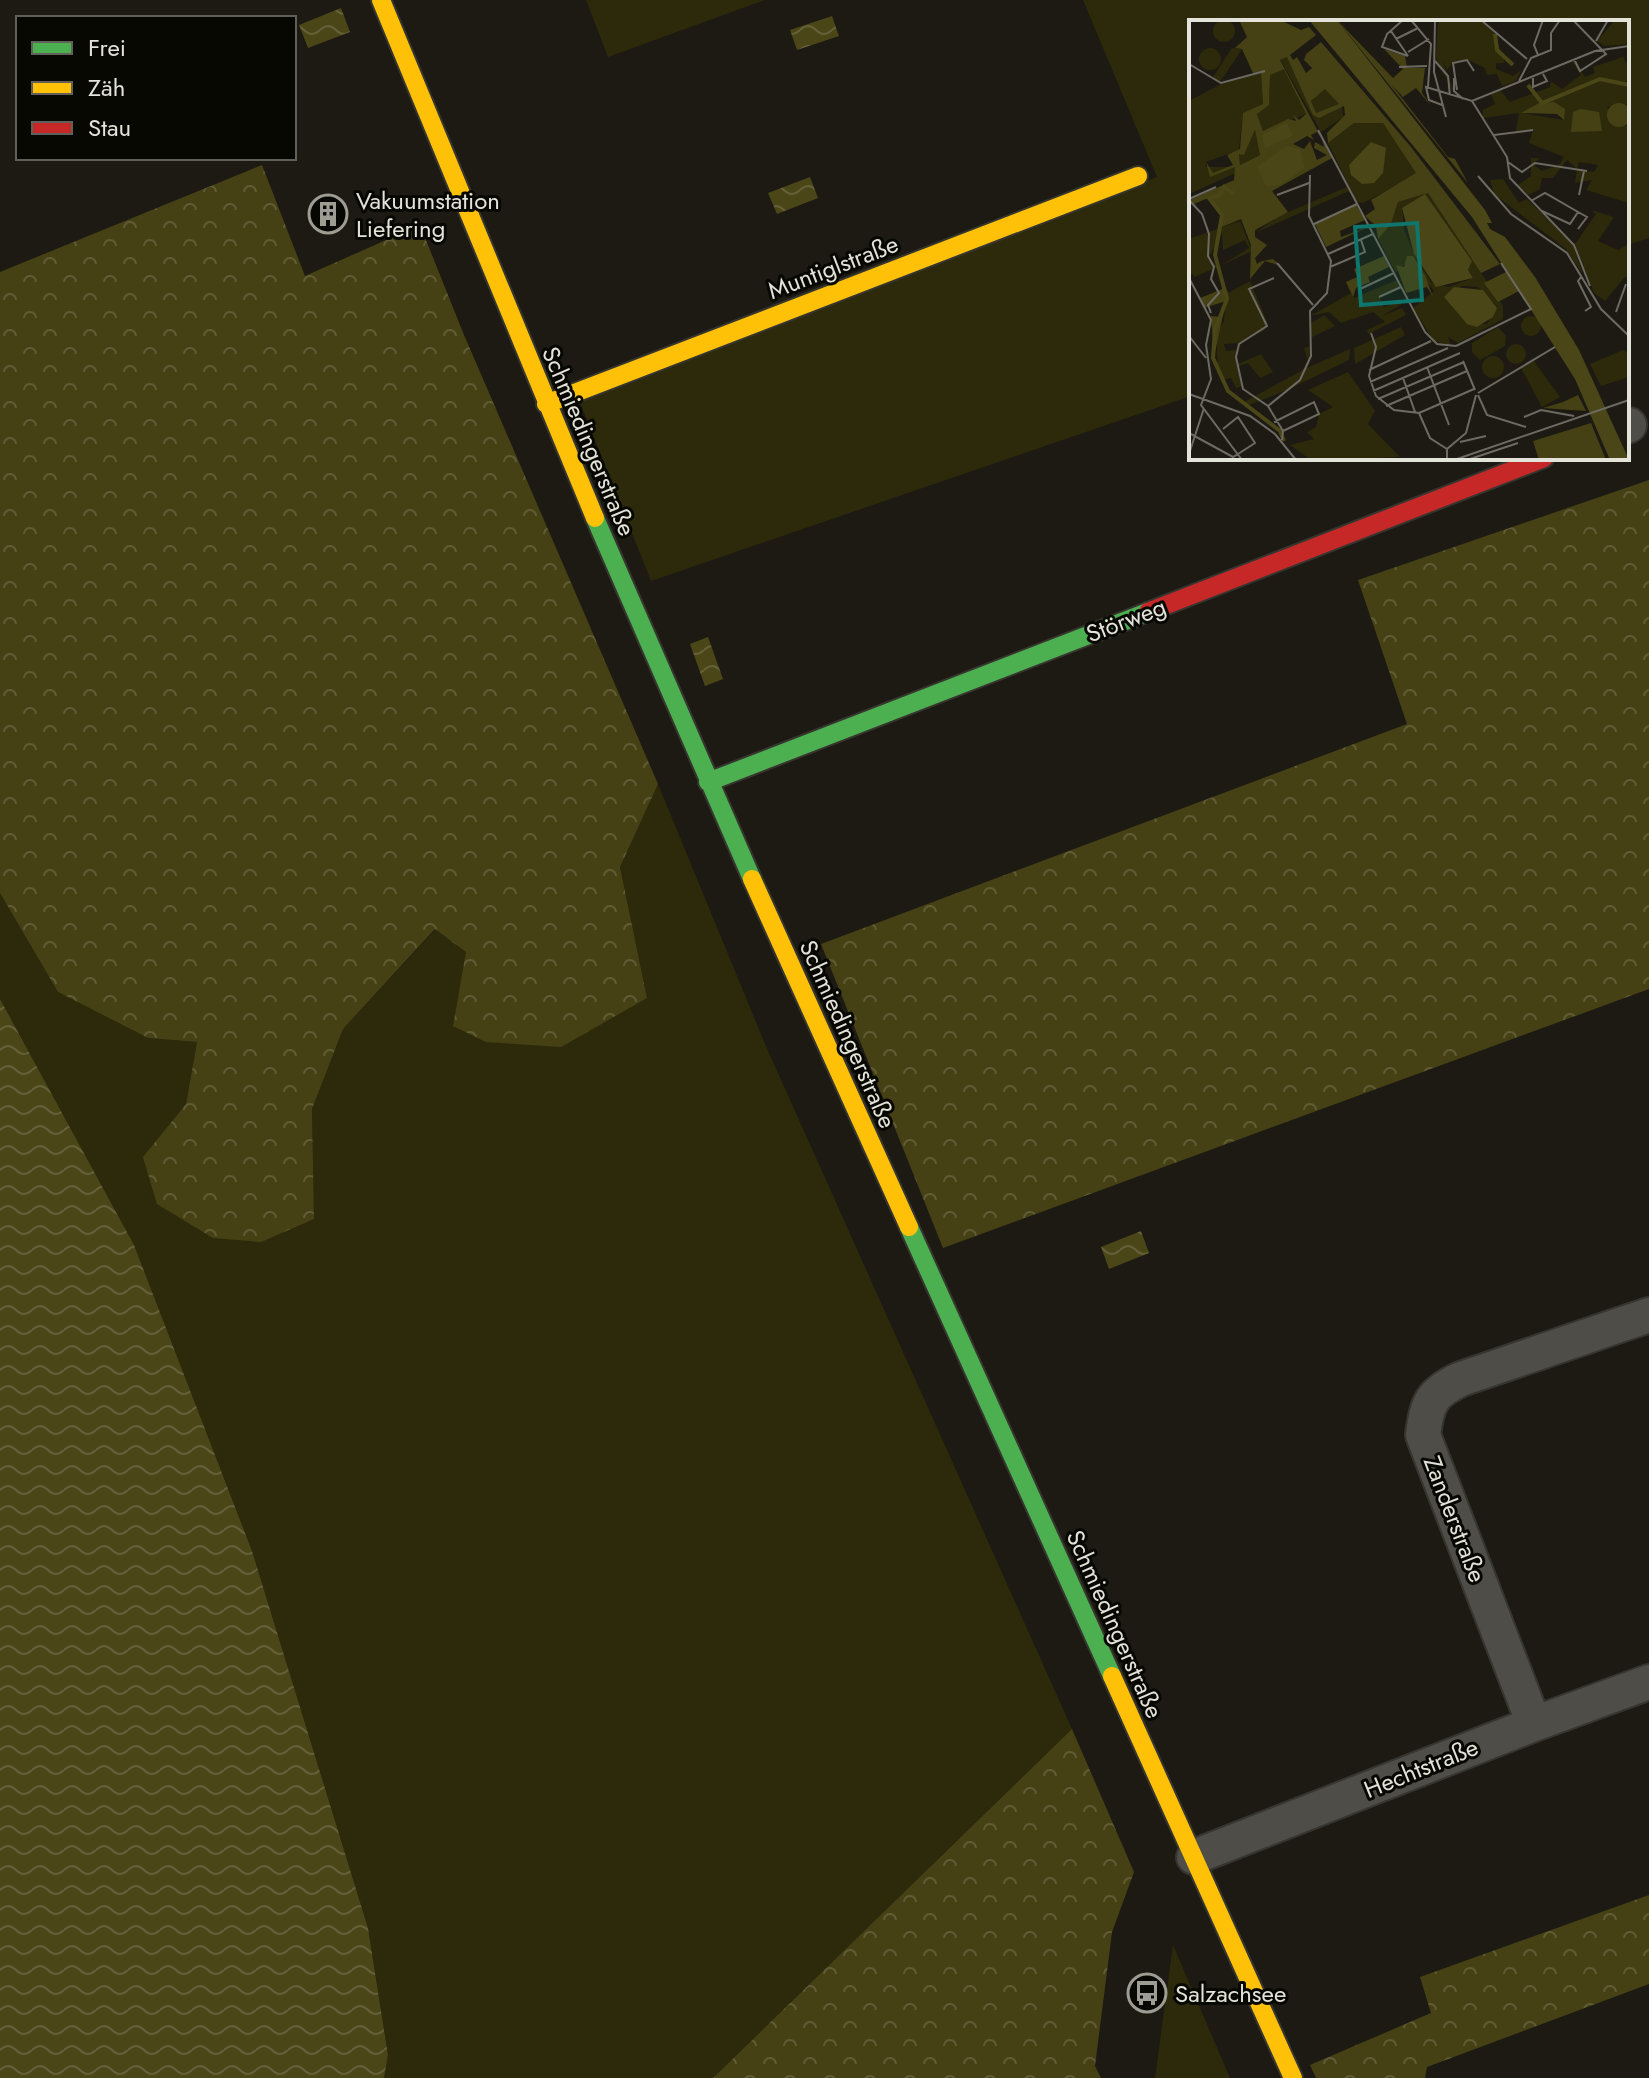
<svg xmlns="http://www.w3.org/2000/svg" width="1649" height="2078" viewBox="0 0 1649 2078" font-family="Jost,sans-serif">
	<style>
		.green { fill: #2d2a0b }
		.forest { fill: url(#forest-crowns) }
		.water { fill: url(#water-waves) }
		.lines { fill: none; stroke-linecap: round; stroke-linejoin: round }
		.street-casing { stroke: #36352f; stroke-width: 38 }
		.fast-casing { stroke: #36352f; stroke-width: 22 }
		.slow-casing { stroke: #36352f; stroke-width: 22 }
		.jam-casing { stroke: #36352f; stroke-width: 22 }
		.street { stroke: #4e4d48; stroke-width: 34 }
		.fast { stroke: #4caf50; stroke-width: 18 }
		.slow { stroke: #ffc107; stroke-width: 18 }
		.jam { stroke: #c62828; stroke-width: 18 }
		.labels { text-anchor: middle; dominant-baseline: central; stroke-width: 6; stroke-linejoin: round; paint-order: stroke }
		.poi-label { font-size: 24px; fill: #e4e3d9; stroke: #080803; text-anchor: start }
		.street-label { font-size: 24px; fill: #e4e3d9; stroke: #080803 }
		.inset-river { fill: none; stroke: #4a4617; stroke-width: 4 }
		.inset-road { fill: none; stroke: #6c6a62; stroke-width: 2 }
		.view { fill: #0f766e; fill-opacity: 0.15; stroke: #0f766e; stroke-width: 4 }
		.inset-edge { fill: none; stroke: #e4e3d9; stroke-width: 4 }
	</style>
	<defs>
		<pattern id="forest-crowns" width="20" height="18" patternUnits="userSpaceOnUse" patternTransform="scale(2)"><rect width="20" height="18" fill="#454114"/><path d="M2 6a3 3 0 1 1 6 0M12 15a3 3 0 1 1 6 0" fill="none" stroke="#605c36"/></pattern>
		<pattern id="water-waves" width="16" height="10" patternUnits="userSpaceOnUse" patternTransform="scale(2)"><rect width="16" height="10" fill="#4a4617"/><path d="M0 5q4-4 8 0t8 0" fill="none" stroke="#646138"/></pattern>
	</defs>
	<rect width="100%" height="100%" fill="#1c1a12"/>
	<!-- green -->
	<path class="green" d="M586 0H765L608 57Z
		M1083 0H1649V238L1627 245V22H1191V396L651 581 579 400 1157 177Z
		M658 784 765 1044 1072 1729 713 2078H384L388 2055 368 1928 252 1551 134 1245 0 999V893L58 992 148 1038 197 1042 186 1104 144 1157 314 1219 312 1109 343 1029 436 929 467 952 453 1026 647 998 620 867Z
		M1173 1945 1230 2078H1155Z"/>
	<!-- forest -->
	<path class="forest" d="M262 165 305 276 420 225 464 335 658 784 620 867 647 998 561 1047 486 1042 453 1026 466 952 435 929 343 1029 312 1109 314 1219 261 1242 213 1238 157 1204 143 1157 186 1104 197 1042 148 1038 58 992 0 893V272Z
		M1649 480V989L943 1248 821 944 1407 724 1358 580Z
		M1072 1729 1134 1872 1112 1932 1095 2066 1101 2078H713Z
		M1649 1895V1984L1427 2067 1425 2078H1316L1310 2065 1431 2013 1420 1977Z"/>
	<!-- water -->
	<path class="water" d="M341 8 350 32 308 48 299 25Z
		M832 16 839 36 797 50 790 30Z
		M810 177 818 198 777 214 768 193Z
		M708 637 723 679 705 686 690 644Z
		M0 999 134 1245 252 1551 368 1928 388 2055 384 2078H0Z
		M1141 1231 1149 1253 1109 1269 1101 1247Z"/>
	<g class="lines">
		<defs>
			<path id="street" d="M1627 426 1629 425
				M1534 1724 1423 1435C1427 1403 1431 1393 1461 1379L1649 1315
				M1194 1857 1534 1724 1649 1682"/>
			<path id="fast" d="M595 518 752 879
				M708 782 1148 612
				M909 1227 1112 1676"/>
			<path id="slow" d="M381 0 595 518
				M546 404 1138 176
				M752 879 909 1227
				M1112 1676 1293 2078"/>
			<path id="jam" d="M1148 612 1544 458"/>
		</defs>
		<!-- street casing -->
		<use href="#street" class="street-casing"/>
		<!-- fast casing -->
		<use href="#fast" class="fast-casing"/>
		<!-- slow casing -->
		<use href="#slow" class="slow-casing"/>
		<!-- jam casing -->
		<use href="#jam" class="jam-casing"/>
		<!-- street -->
		<use href="#street" class="street"/>
		<!-- fast -->
		<use href="#fast" class="fast"/>
		<!-- slow -->
		<use href="#slow" class="slow"/>
		<!-- jam -->
		<use href="#jam" class="jam"/>
	</g>
	<!-- icons -->
	<defs>
		<symbol id="building-ring" viewBox="-11 -11 22 22"><circle r="9.5" fill="#080803" stroke="#9e9d93" stroke-width="1.5"/><path d="M-4-6H4V6H1V3H-1V6H-4ZM-2.5-4.3h1.7v1.8h-1.7ZM.8-4.3h1.7v1.8H.8ZM-2.5-1h1.7V.8h-1.7ZM.8-1h1.7V.8H.8Z" fill="#9e9d93"/></symbol>
		<symbol id="bus-ring" viewBox="-11 -11 22 22"><circle r="9.5" fill="#080803" stroke="#9e9d93" stroke-width="1.5"/><path d="M-5-6H5V4H4V6H2V4H-2V6H-4V4H-5ZM-3.5-4V0h7V-4ZM-3.5 1.2v1.5H-2V1.2ZM2 1.2v1.5H3.5V1.2Z" fill="#9e9d93"/></symbol>
	</defs>
	<g fill-rule="evenodd">
		<use href="#building-ring" x="306" y="192" width="44" height="44"/>
		<use href="#bus-ring" x="1125" y="1971" width="44" height="44"/>
	</g>
	<g class="labels">
		<!-- poi labels -->
		<g class="poi-label">
			<text x="356" y="200">Vakuumstation<tspan x="356" dy="28">Liefering</tspan></text>
			<text x="1175" y="1993">Salzachsee</text>
		</g>
		<!-- street labels -->
		<g class="street-label">
			<text transform="translate(833 267) rotate(-21)">Muntiglstraße</text>
			<text transform="translate(589 441) rotate(67)">Schmiedingerstraße</text>
			<text transform="translate(1126 620) rotate(-21)">Störweg</text>
			<text transform="translate(848 1034) rotate(66)">Schmiedingerstraße</text>
			<text transform="translate(1455 1519) rotate(69)">Zanderstraße</text>
			<text transform="translate(1115 1624) rotate(66)">Schmiedingerstraße</text>
			<text transform="translate(1421 1768) rotate(-22)">Hechtstraße</text>
		</g>
	</g>
	<!-- overview -->
	<g transform="translate(1189 20)">
		<rect width="440" height="440" fill="#1c1a12"/>
		<path d="M249 0H293L305 13 316 43H307V49L324 56 332 50 327 61 313 66 308 54 298 55 296 48 279 40 264 42 258 50 253 40 267 77 247 38ZM426 0H440V24L416 26 408 21ZM24 11a11 11 0 1 1 22 0a11 11 0 1 1-22 0ZM43 28 53 29 31 62 24 57ZM10 39a11 11 0 1 1 22 0a11 11 0 1 1-22 0ZM99 37 125 93 137 95 153 86 154 97 132 112 91 39ZM434 37 440 47V84L418 87 431 106 440 105V183L397 170 403 160 386 163 388 150 405 152 409 145 390 142 388 149 378 140 364 158H353L351 169 340 175 329 165 342 156V138H351L344 144 353 151 370 145 375 137 340 123 344 110 327 111 330 93 294 98V90L306 84 302 74 311 70 321 82 361 67 362 61 373 69 392 55 384 43 378 49 385 41 396 57 406 53 404 47ZM365 82 375 100 333 93 353 84ZM95 48 117 94 74 111 68 93 80 85 81 55ZM72 53 74 84 54 93 50 130 17 142V147H46L49 152 0 174V81L32 64ZM136 68 151 85 127 93 122 81ZM165 103H194L228 154 174 183 168 182 139 123ZM66 110 71 135 51 145 50 133 55 135ZM314 159 330 183 338 179 384 224 394 255 377 229 305 174 301 160ZM158 167 160 171 66 213 90 196ZM239 173 314 286V299L269 323 259 317 262 325 245 321 224 288 245 271 223 242 224 236 207 253 189 219 202 204 209 182ZM236 175 283 241 279 250 284 258 259 267 243 263 225 234 215 209 213 188ZM273 266 289 267 308 287 298 304H278L255 277ZM402 190 425 197 409 221 429 230 440 224V259L436 257 416 281 405 273 386 224 407 194ZM51 201 63 231 33 245 60 228 56 220 34 230 33 213 20 237 28 247 6 257 0 251V219ZM208 260 211 267 190 277 195 287 211 280 213 284 193 296 213 288 217 295 179 314 178 310 196 302 184 292 152 303 140 292 121 296 162 273 165 278ZM61 261 78 302 76 310 51 323 35 324 37 331 47 330V345L72 334 84 352 71 358 59 343 48 347 53 366 47 368 42 358 34 360 29 351 27 313 35 301 37 274ZM135 295 146 306 121 318 120 341 113 350 161 329 160 340 98 370 60 385 55 382 112 351 119 341 115 328 121 326V304ZM332 306a10 10 0 1 1 20 0a10 10 0 1 1-20 0ZM212 307 216 315 166 344 165 328ZM309 307 317 316 316 326 291 340 283 332V323ZM317 334a10 10 0 1 1 20 0a10 10 0 1 1-20 0ZM434 330 440 334V357L412 366 401 344ZM293 347a11 11 0 1 1 22 0a11 11 0 1 1-22 0ZM345 341 371 377 353 387 332 348ZM159 352 186 391 179 404 211 437 122 440 101 425 125 419 118 412 127 407 130 394 144 387 119 370Z" fill="#2d2a0b" fill-rule="evenodd"/>
		<path d="M50 0H91L112 10 120 7 127 15 101 35 104 40 108 37 117 53 123 48 115 40 117 34 132 22 222 127 311 244 292 253 239 173 209 182 202 204 189 219 187 206 176 196 186 189 182 180 227 153 194 103H165L139 123 138 113 156 95 155 86 130 98 124 95 98 37 91 40 132 117 128 112 122 115 125 120 118 116 104 124 115 129 121 121 128 140 138 135 125 128 126 122 135 127 133 119 143 138 83 171 99 192 66 210V217L78 225 66 238 68 244 73 241 84 239 92 246 76 241 61 259 62 225 52 199 33 207V193L19 178 5 184 1 180 45 160 46 147 21 157 17 142 24 153 44 145 38 135 51 129 54 93 74 84 72 53H64L53 29 46 28 58 17ZM95 49 117 94 110 100 104 94 107 101 99 99 74 111 68 94 80 85 81 55ZM136 69 150 84 127 93 122 81ZM66 110 71 135 51 145 50 134 55 135ZM148 0 204 58 214 49 195 29 216 36 218 48H236L233 73 242 86 227 68 214 77 202 64 259 137 266 139 279 163ZM365 82 376 89 375 100 368 94 332 93 350 83ZM418 95a12 12 0 1 1 24 0a12 12 0 1 1-24 0ZM392 89 410 92 413 111 382 112 384 92ZM167 185 176 200 151 211 152 217 179 207 137 227 126 204ZM195 236 200 247 179 257 181 262 167 268 164 277 157 262 168 257 165 249ZM218 236H224L236 255 244 277 238 267 217 273 207 245 215 247ZM0 252 11 278 36 268 39 272 25 337 22 296 32 297 37 281 15 288ZM317 252 330 271 309 282 295 263ZM389 375 397 391 354 388 374 382ZM402 403 417 440H350L344 421Z" fill="#454114" fill-rule="evenodd"/>
		<path d="M120 0H148L296 190 303 203H298L301 209 316 217 346 257 390 330 440 440H421L386 359 283 197ZM98 102 104 116 76 128 73 115ZM182 122 197 128 194 153 185 163 173 164 162 155 160 145ZM97 126 111 129 116 148 91 165 77 166 68 147ZM236 174 283 241 279 250 284 258 247 267 225 234 213 188ZM265 267 294 270 308 288 304 297 288 307 278 304 255 277Z" fill="#4a4617"/>
		<path class="inset-river" d="M306 14 308 30 324 45M339 65 353 83 411 59 440 65M45 174 35 167 30 176 20 178 33 195 26 235 38 279 26 310 24 338 39 371 91 411 95 421"/>
		<path class="inset-road" d="M214 0 198 14 193 27 219 36M222 0 242 24 239 67M246 0 245 52 257 97M292 0 338 39M384 0 417 34 391 51 385 39M202 11 219 36M207 19 229 8M407 21 419 0M219 32 240 19M349 35 345 25 354 0M246 41 259 56 261 76M0 44 32 63 76 51M210 47 238 46M265 58V71L274 79M344 58V67L358 61 354 54M330 61 342 38 362 30V13L371 0M268 70 264 43 278 40 285 51M283 81 318 137 321 158 385 225 401 266M253 85 240 80 237 67 283 81 406 31 440 26M129 110 236 312 248 324 267 326M305 115 344 110M319 142 333 152 346 143 398 151M289 156 322 194 378 233 412 289 440 316M88 175 120 163M390 175 395 151M0 179 27 167M0 180 13 194 20 214 19 236 25 247 22 259 30 273 19 285 22 293M342 181 356 173 389 192 381 204 353 191M389 192 398 197 389 209M125 204 168 184M139 234 184 214M88 243 124 285M141 247 176 232 172 220M392 257 389 261 402 287 396 291M0 258 22 300 17 325 22 359 12 385 53 440M171 269 205 253M190 277 212 267M427 292 437 264M182 313 187 327 180 356 187 376 205 390 230 393 241 418 258 429M0 316 17 338M267 326 342 289 312 243M274 341 286 370M238 347 260 405M180 350 242 321M214 358 226 392M181 362 259 328M184 371 271 333M289 373 366 327M0 374 61 396 86 414 107 440M289 375 298 395 337 407M189 379 275 342M79 386 111 360 122 336 121 291 138 273 142 241 120 196 121 155M79 386 54 369 47 337 50 324 78 306 60 269 85 258M79 386 94 411 93 420M197 386 278 351M230 393 285 369M335 397 352 390 385 396M85 402 125 382 130 394 94 411M34 409 49 397 66 423 49 434M0 413 44 437 49 434M271 422 297 416M0 434 15 388M258 439V429L277 413 287 375M281 439 329 423M265 440 440 380"/>
		<path class="view" d="M228 203 233 280 172 285 166 207Z"/>
		<rect width="440" height="440" class="inset-edge"/>
	</g>
	<!-- legend -->
	<rect x="16" y="16" width="280" height="144" fill="#080803" stroke="#606059" stroke-width="2"/>
	<rect x="32" y="42" width="40" height="12" fill="#4caf50" stroke="#606059" stroke-width="2"/>
	<text x="88" y="56" font-size="24" fill="#e4e3d9">Frei</text>
	<rect x="32" y="82" width="40" height="12" fill="#ffc107" stroke="#606059" stroke-width="2"/>
	<text x="88" y="96" font-size="24" fill="#e4e3d9">Zäh</text>
	<rect x="32" y="122" width="40" height="12" fill="#c62828" stroke="#606059" stroke-width="2"/>
	<text x="88" y="136" font-size="24" fill="#e4e3d9">Stau</text>
</svg>
